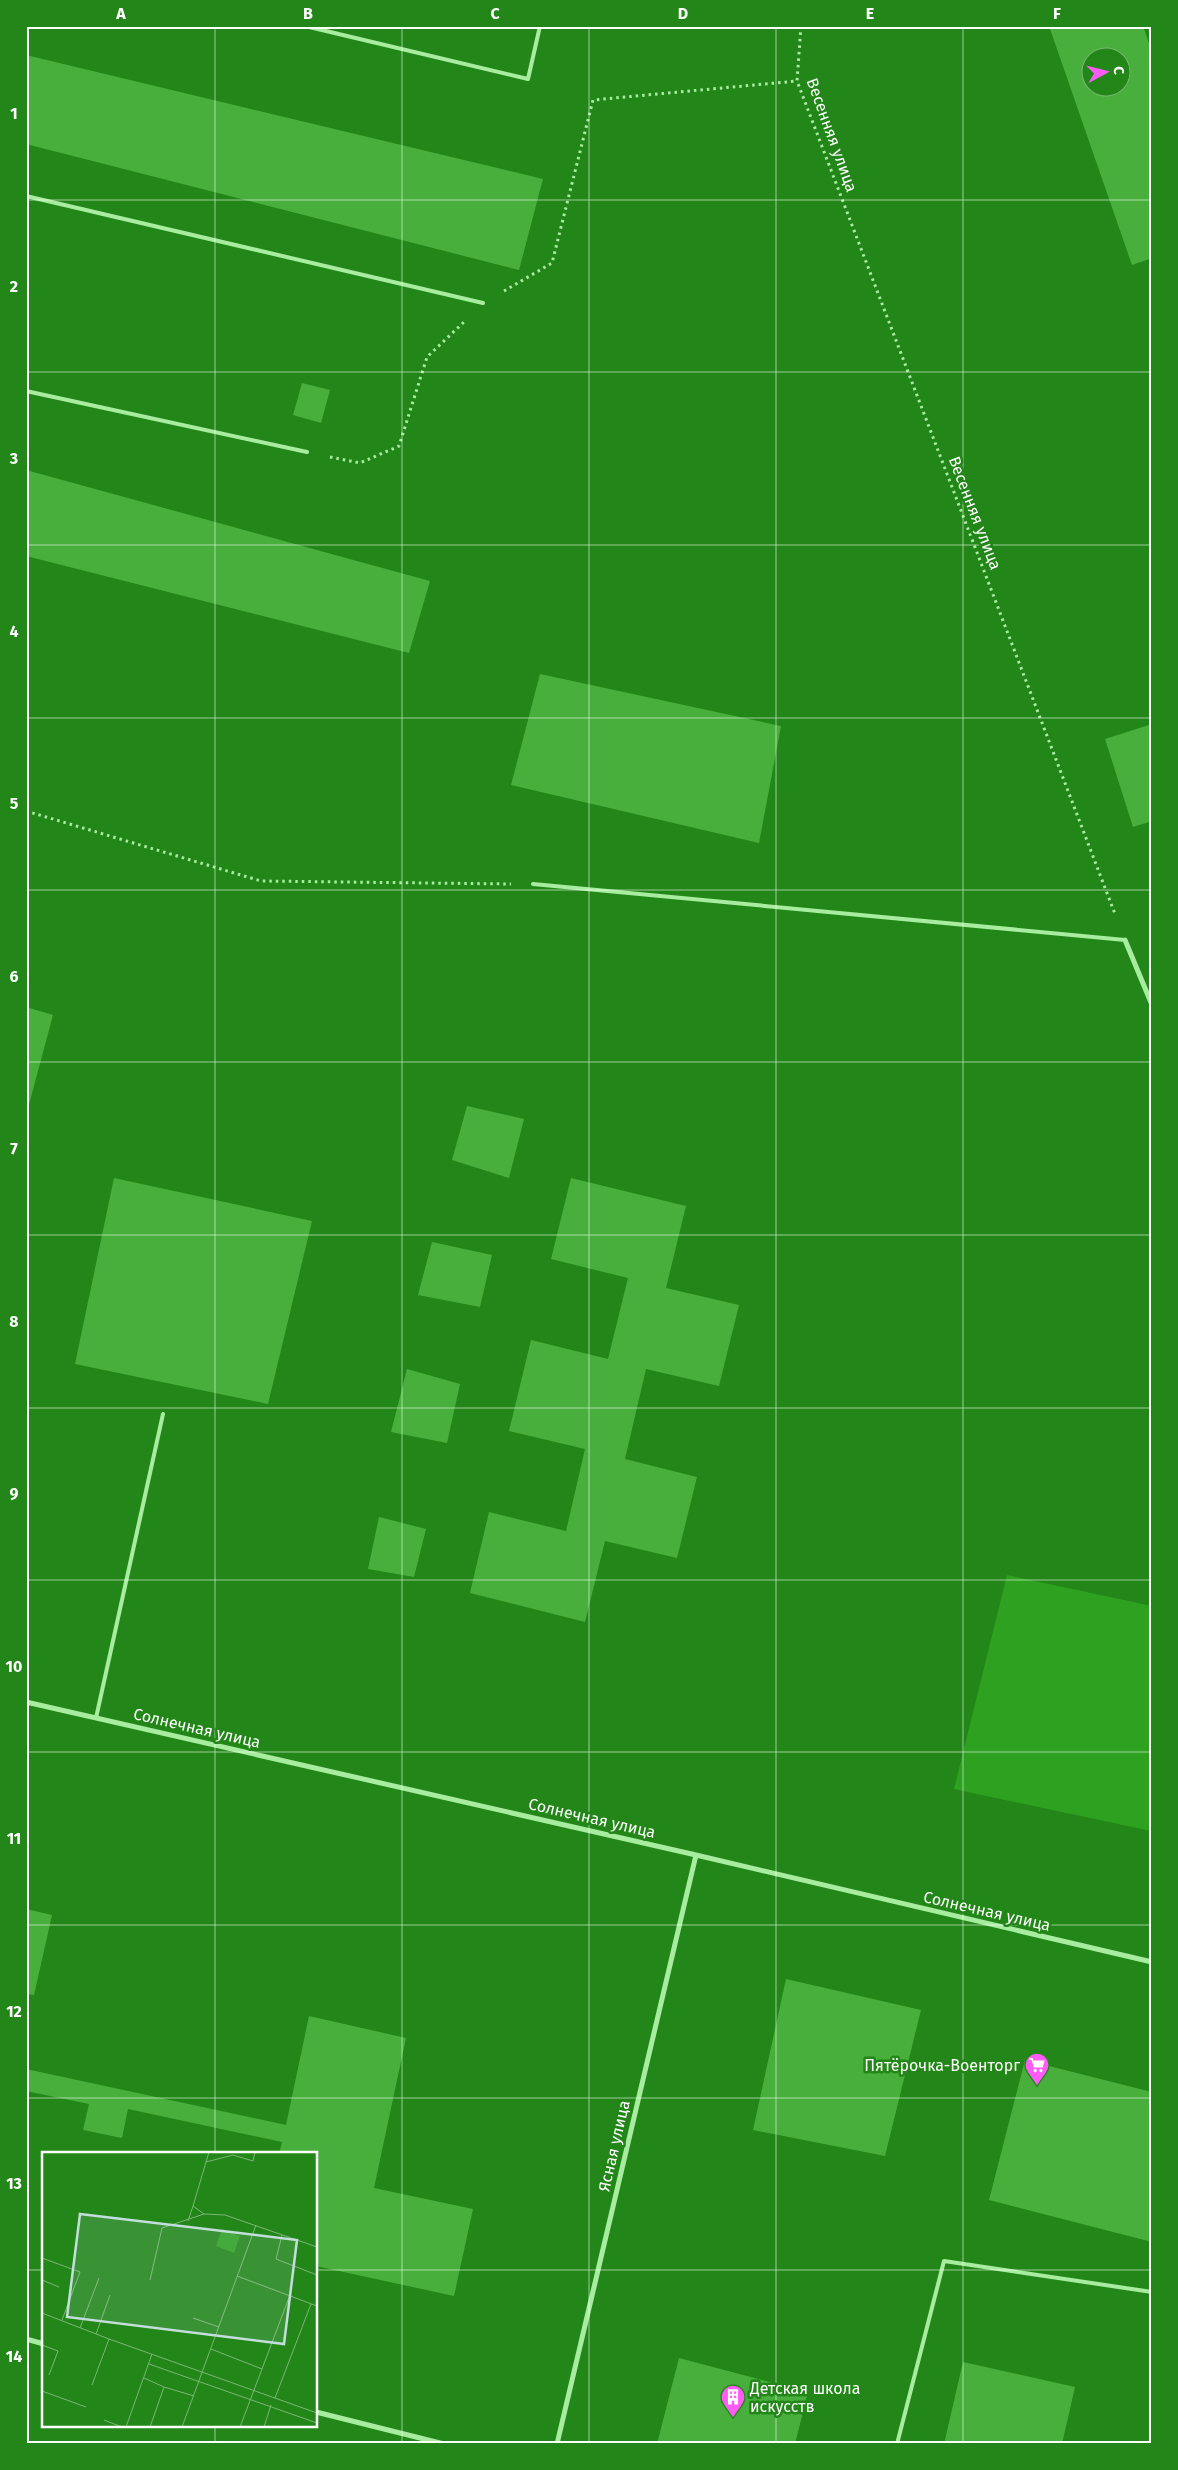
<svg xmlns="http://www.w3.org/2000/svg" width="1178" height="2470" viewBox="0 0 1178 2470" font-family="'Fira Sans',sans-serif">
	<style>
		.grass { fill: #2ea121 }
		.building { fill: #48af3c; fill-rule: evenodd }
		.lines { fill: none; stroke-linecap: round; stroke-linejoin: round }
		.path { stroke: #a8ed9f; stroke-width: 3; stroke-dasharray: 2.5 4; stroke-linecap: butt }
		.lane { stroke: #a8ed9f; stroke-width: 4 }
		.street { stroke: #a8ed9f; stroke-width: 5 }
		.grid { fill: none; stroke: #fff; stroke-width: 1; stroke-opacity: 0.55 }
		.labels { text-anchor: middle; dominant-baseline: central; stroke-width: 5; stroke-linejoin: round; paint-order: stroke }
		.street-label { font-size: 16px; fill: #fff; stroke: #228718 }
		.poi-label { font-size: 16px; fill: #fff; stroke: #228718; text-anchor: end }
		.inset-road { fill: none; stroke: #7ab774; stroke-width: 1 }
		.view { fill: #c3dddb; fill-opacity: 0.15; stroke: #c3dddb; stroke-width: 2.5 }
		.inset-edge { fill: none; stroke: #fff; stroke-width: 2.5 }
		.neatline { fill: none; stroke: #fff; stroke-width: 2 }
		.grid-label { font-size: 16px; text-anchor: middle; font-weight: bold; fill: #fff }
	</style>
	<rect width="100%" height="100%" fill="#228718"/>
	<!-- grass -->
	<path class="grass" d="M1007 1575 1152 1606 1151 1831 954 1789Z"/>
	<!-- building -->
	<path class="building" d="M1049 26H1143L1152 52V258L1132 265ZM1090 58H1120V88H1090Z
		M26 55 543 179 519 270 26 144Z
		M302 383 330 390 321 423 293 415Z
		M26 470 430 581 409 653 26 556Z
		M540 674 781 726 759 843 511 785Z
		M1152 724V821L1133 827 1105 739Z
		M26 1007 53 1015 27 1112H26Z
		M467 1106 524 1119 509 1178 452 1160Z
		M114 1178 312 1221 268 1404 75 1364Z
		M571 1178 686 1206 666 1288 739 1305 719 1386 646 1369 625 1459 697 1477 677 1558 605 1541 585 1622 470 1593 489 1512 566 1531 585 1449 509 1431 531 1340 608 1359 628 1278 551 1259Z
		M432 1242 492 1255 480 1307 418 1295Z
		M407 1369 460 1384 447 1443 391 1432Z
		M379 1517 426 1529 414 1577 368 1569Z
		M26 1909 52 1915 34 1995 26 1994Z
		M786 1979 921 2010 885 2156 753 2130Z
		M309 2016 406 2038 374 2188 473 2209 454 2296 316 2266V2154H279L282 2142 128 2109 122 2138 83 2130 89 2104 26 2091V2069L286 2125Z
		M1025 2060 1152 2092V2242L989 2200Z
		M679 2358 808 2392 795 2444H657Z
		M963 2362 1075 2387 1062 2444H944Z"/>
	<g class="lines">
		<!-- path -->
		<path class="path" d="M801 26 797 81 1115 914
			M504 291 552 263 593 100 797 81
			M330 457 360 463 399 446 427 357 464 322
			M26 811 261 881 511 884"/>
		<!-- lane -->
		<path class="lane" d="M305 26 528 79 540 26
			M26 196 483 303
			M26 391 307 452
			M533 884 1125 940
			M96 1718 163 1414
			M897 2444 944 2261 1152 2292"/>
		<!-- street -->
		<path class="street" d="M1125 940 1152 1005
			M26 1702 696 1855 1152 1962
			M26 2339 44 2344
			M316 2412 444 2444
			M557 2444 696 1855"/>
	</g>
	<!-- grid -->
	<path class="grid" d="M215 26V2154M402 26V2444M589 26V2444M776 26V2444M963 26V2444M26 200H1152M26 372H1152M26 545H1152M26 718H1152M26 890H1152M26 1062H1152M26 1235H1152M26 1408H1152M26 1580H1152M26 1752H1152M26 1925H1152M26 2098H1152M26 2270H44M316 2270H1152M215 2426V2444"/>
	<!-- icons -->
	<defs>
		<symbol id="supermarket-pin" viewBox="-11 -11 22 30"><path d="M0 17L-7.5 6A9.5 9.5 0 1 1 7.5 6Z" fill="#ff5bf6" stroke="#228718"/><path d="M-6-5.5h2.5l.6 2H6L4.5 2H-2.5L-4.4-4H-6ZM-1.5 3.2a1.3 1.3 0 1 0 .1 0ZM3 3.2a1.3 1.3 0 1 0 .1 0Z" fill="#fff"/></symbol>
		<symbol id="building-pin" viewBox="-11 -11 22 30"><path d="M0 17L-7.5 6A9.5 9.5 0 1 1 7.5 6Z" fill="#ff5bf6" stroke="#228718"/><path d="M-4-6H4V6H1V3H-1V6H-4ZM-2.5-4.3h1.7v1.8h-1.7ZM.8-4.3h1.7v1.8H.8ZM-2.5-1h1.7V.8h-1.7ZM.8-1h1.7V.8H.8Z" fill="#fff"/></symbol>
	</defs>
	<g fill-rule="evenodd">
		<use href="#supermarket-pin" x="1023" y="2051" width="28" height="38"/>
		<use href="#building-pin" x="719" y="2383" width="28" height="38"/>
	</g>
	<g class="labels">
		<!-- street labels -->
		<g class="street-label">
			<text transform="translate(832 135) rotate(70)">Весенняя улица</text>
			<text transform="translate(975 513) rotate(69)">Весенняя улица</text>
			<text transform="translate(197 1728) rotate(13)">Солнечная улица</text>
			<text transform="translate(592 1818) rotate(13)">Солнечная улица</text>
			<text transform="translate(987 1911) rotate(13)">Солнечная улица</text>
			<text transform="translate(614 2146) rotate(-77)">Ясная улица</text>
		</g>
		<!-- poi labels -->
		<g class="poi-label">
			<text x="1020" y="2065">Пятёрочка-Военторг</text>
			<text x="750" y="2388" text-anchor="start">Детская школа<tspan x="750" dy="18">искусств</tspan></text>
		</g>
	</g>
	<!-- overview -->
	<g transform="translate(42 2152)">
		<rect width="275" height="275" fill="#228718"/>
		<path d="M180 77 198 84 192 101 174 94Z" fill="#2ea121"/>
		<path class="inset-road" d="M164 10 191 3 211 9 213 0M162 62 151 54 167 0M146 69 151 54M240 83 234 107 275 123M0 106 38 120 20 168M195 124 275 154M0 128 17 135M108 128 120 76 162 62 183 63 275 95M0 161 67 187M151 166 177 175M38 176 57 126M54 182 68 143M0 193 16 199 7 223M169 197 220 217M107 212 275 271M102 226 122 235 108 275M50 233 67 187 275 261M122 235 152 244M0 239 44 255M233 246 269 152M62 268 80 275M84 275 110 202M140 275 214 73M198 275 248 143M222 275 229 253"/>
		<path class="view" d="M38 62 255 88 242 192 25 165Z"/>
		<rect width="275" height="275" class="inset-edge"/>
	</g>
	<!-- border -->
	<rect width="1178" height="2470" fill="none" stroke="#228718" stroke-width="55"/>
	<!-- north arrow -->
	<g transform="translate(1106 72) rotate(83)"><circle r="24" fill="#228718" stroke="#7ab774"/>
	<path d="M0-4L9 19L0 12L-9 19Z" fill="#ff5bf6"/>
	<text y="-8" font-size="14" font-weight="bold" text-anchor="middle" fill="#ffffff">С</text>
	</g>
	<rect x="28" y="28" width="1122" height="2414" class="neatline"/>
	<g class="grid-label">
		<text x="121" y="19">A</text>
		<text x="308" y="19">B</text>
		<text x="495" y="19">C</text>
		<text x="683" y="19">D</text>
		<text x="870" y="19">E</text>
		<text x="1057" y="19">F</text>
		<text x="14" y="119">1</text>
		<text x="14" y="292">2</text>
		<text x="14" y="464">3</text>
		<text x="14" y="637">4</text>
		<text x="14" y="809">5</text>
		<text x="14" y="982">6</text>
		<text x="14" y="1154">7</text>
		<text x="14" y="1327">8</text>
		<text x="14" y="1499">9</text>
		<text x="14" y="1672">10</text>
		<text x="14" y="1844">11</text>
		<text x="14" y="2017">12</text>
		<text x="14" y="2189">13</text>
		<text x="14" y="2362">14</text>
	</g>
</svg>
